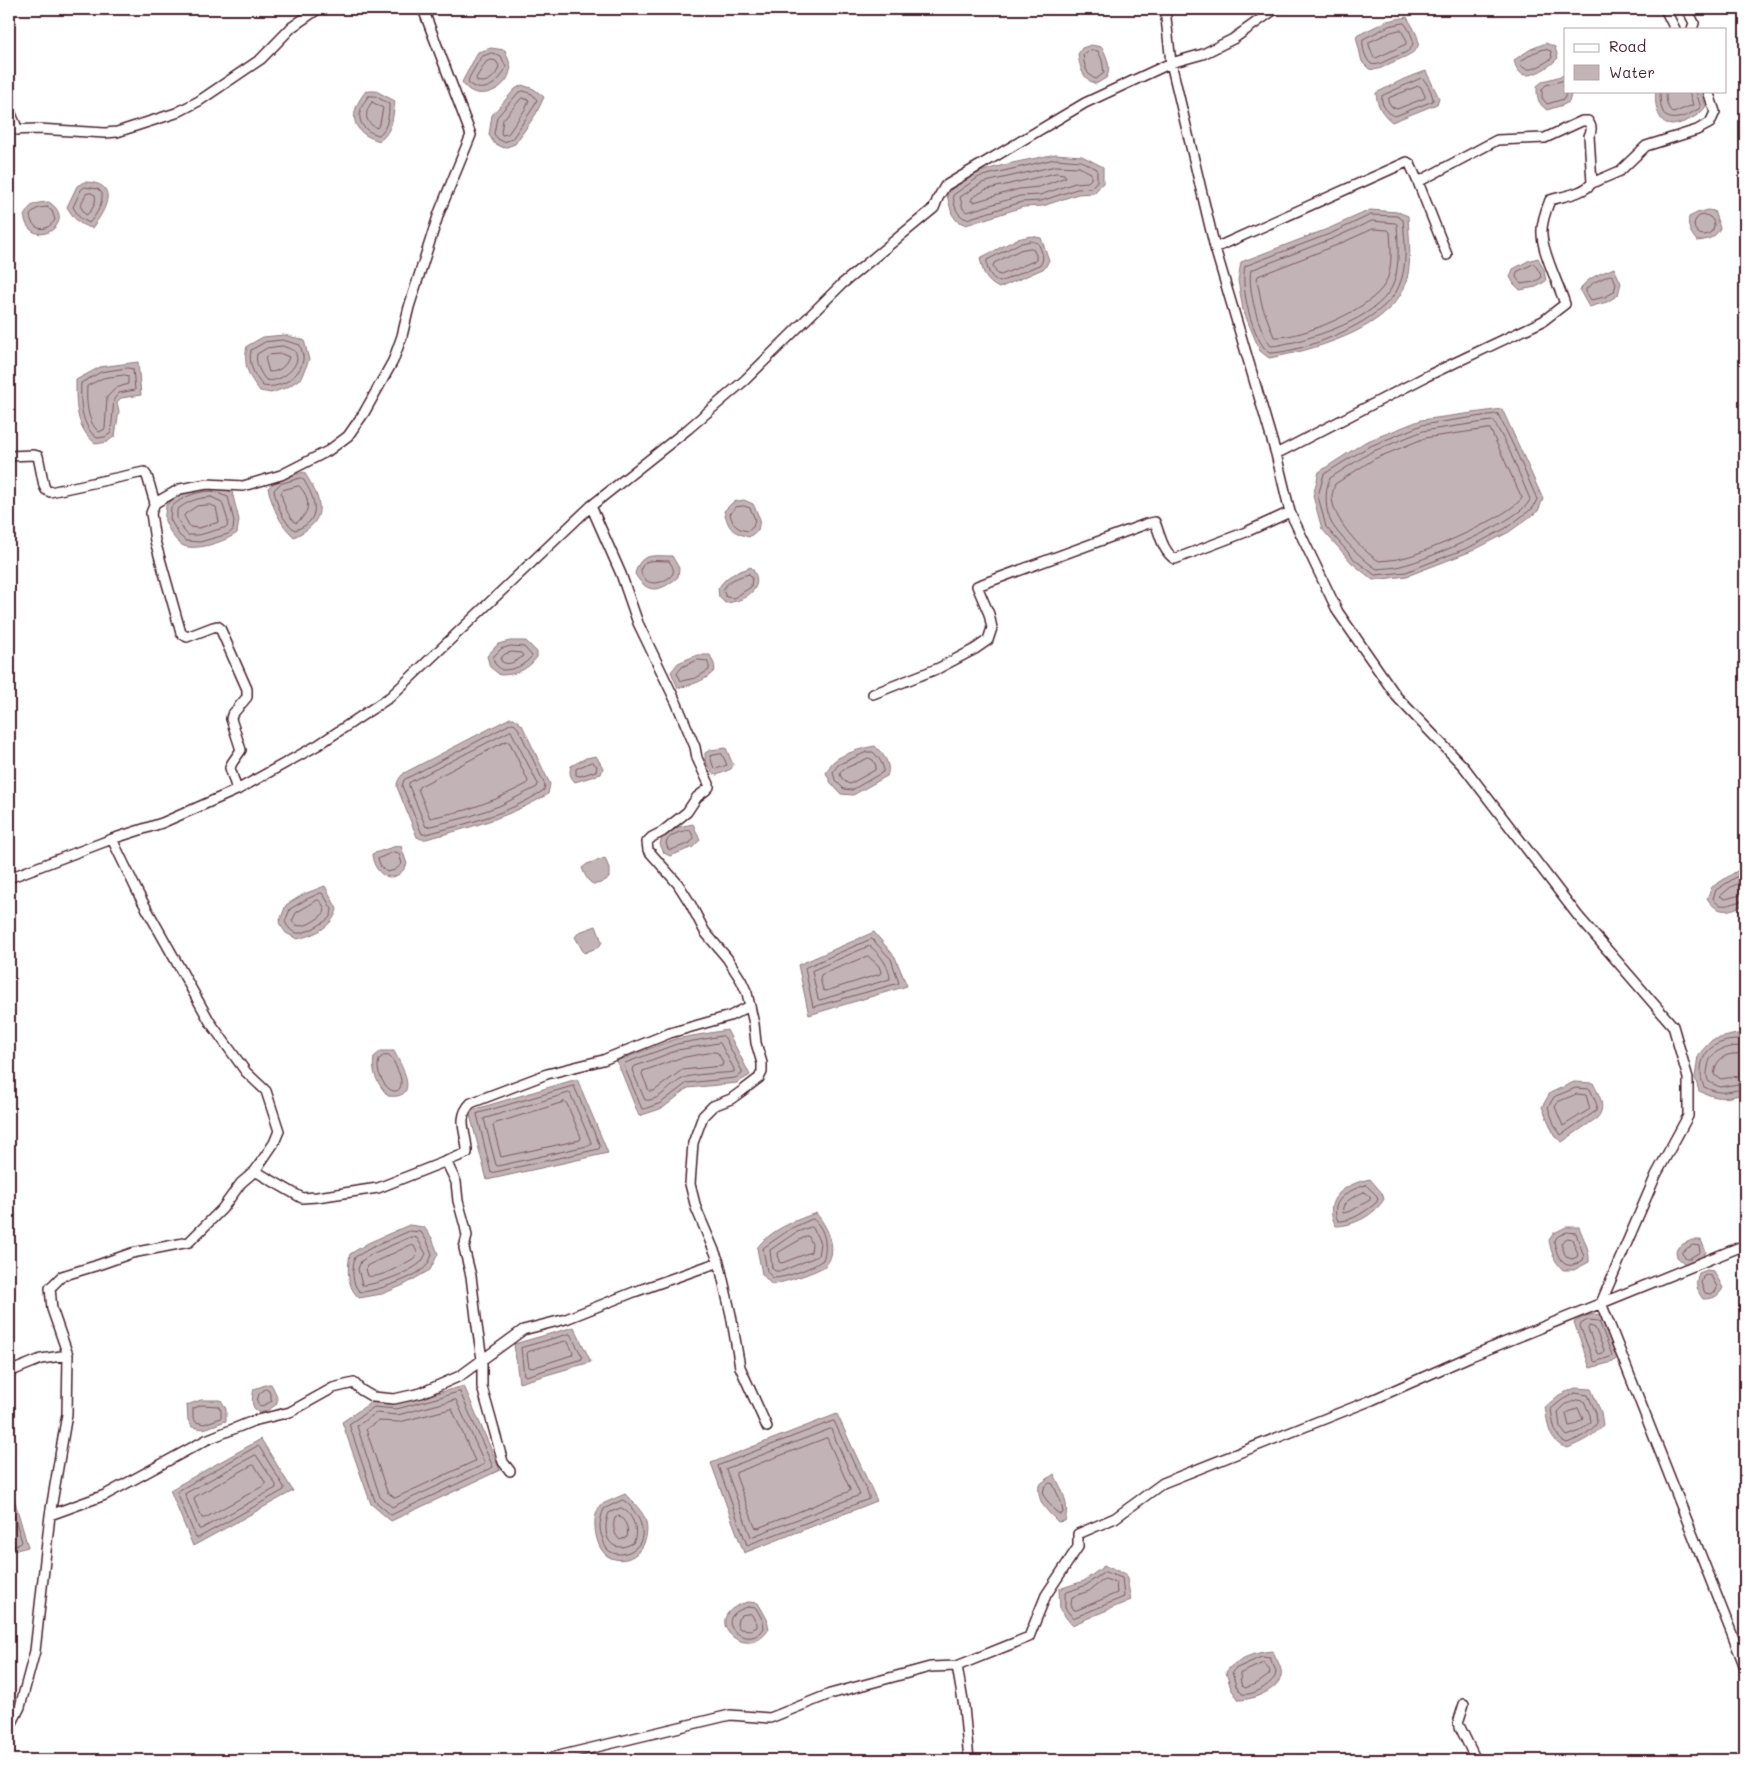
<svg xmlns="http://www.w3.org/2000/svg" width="1754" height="1769" viewBox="0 0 1754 1769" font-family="Mali,sans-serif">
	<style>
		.water { fill: #c1b3b6; stroke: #91787e }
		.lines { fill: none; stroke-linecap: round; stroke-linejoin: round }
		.shore { stroke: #7a5a63; stroke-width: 1 }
		.minor-casing { stroke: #4a1f2b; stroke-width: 12 }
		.minor { stroke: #fff; stroke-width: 9 }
	</style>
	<rect width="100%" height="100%" fill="#fff"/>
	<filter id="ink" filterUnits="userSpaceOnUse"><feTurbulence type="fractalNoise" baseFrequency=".02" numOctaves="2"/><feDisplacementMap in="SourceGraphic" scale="10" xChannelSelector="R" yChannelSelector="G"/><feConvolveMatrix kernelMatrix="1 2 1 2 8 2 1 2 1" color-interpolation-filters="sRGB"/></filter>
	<g filter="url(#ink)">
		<!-- water -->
		<path class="water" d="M1407 17C1426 48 1422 50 1391 63 1383 67 1379 71 1369 69L1362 62 1356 36 1387 21Z
			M1546 43 1555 47 1558 58C1552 65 1532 79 1522 74 1517 71 1515 65 1514 60L1531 49Z
			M1091 45 1102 47C1107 57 1112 69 1106 78L1096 84C1082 79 1080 67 1078 54L1082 48Z
			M491 48 505 50 511 67C510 71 509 76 507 79 497 95 472 100 462 82L478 52Z
			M1426 71 1439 98 1437 104 1392 122C1382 114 1377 106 1376 93L1404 79Z
			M1565 75V91H1572L1569 102 1563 105 1547 110C1537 103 1537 97 1537 86L1543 81Z
			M522 85 534 89 544 97 536 114 515 144 504 148 494 143 489 135 492 115 515 89Z
			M366 91H376L395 101C393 116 393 130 380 141 350 133 348 113 366 91Z
			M1656 91H1700L1706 106C1702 115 1681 125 1671 125 1657 123 1654 101 1656 91Z
			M1055 154 1082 156 1103 167V183L1094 193 1078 194 1043 206 1023 207 966 225 957 221 952 214 947 195C965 167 1024 162 1055 154Z
			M84 182C121 182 106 210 92 228 78 225 74 218 67 207L77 186Z
			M49 202C76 220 43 245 29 228 26 225 25 219 24 216 31 203 35 203 49 202Z
			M1370 210 1398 212 1408 216C1409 240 1413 266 1404 288 1385 331 1310 351 1269 358L1260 351 1243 310 1238 280 1241 262 1330 228Z
			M1707 210 1714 211 1720 228C1715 238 1708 240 1697 241 1691 234 1687 227 1689 217L1697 213Z
			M1031 236 1041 238 1049 260 1045 268 999 288C985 281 983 273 980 258L1017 239Z
			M1538 258 1544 270 1546 281 1536 287 1520 290 1514 284 1510 277 1513 269 1528 261Z
			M1614 268 1621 283 1618 295 1607 302 1589 307 1580 291C1584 278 1603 273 1614 268Z
			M284 335 304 340 309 360 301 378 288 387 271 393 260 391C248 376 243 365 247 346L263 337Z
			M138 362 141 395 121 398 117 402 119 411 115 436 107 442 96 444C75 427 76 405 76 380L100 367Z
			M1502 409 1543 499 1538 511 1509 532 1472 551 1407 576 1373 580 1352 563 1322 529 1313 496 1319 472 1365 442 1421 420Z
			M304 472C322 500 330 520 294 537 279 523 273 508 268 488L277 480Z
			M213 486 232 492 239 520 237 533C226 541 198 551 184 546 176 543 168 529 165 521 164 516 166 510 166 505 183 491 191 488 213 486Z
			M744 500 753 504 760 519 758 530 749 537C731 532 729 529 724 511L733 502Z
			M672 556 679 568 678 577C661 591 648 596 635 574 640 552 653 556 672 556Z
			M751 567C768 588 744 602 725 603L719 597 718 589C727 574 736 573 751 567Z
			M510 641H526L537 652V657C528 670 515 675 500 675L490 667 487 656 498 644Z
			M697 655H710L714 664 715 670C706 681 691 685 678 688L671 672 678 663Z
			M510 718H514L522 725 550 784 548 794C510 817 469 828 426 839H421L417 837 397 787C397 781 399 778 404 773Z
			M875 746C883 754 892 764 887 776L853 795 841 794 831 783 826 773C828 770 830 765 833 762 841 754 863 748 875 746Z
			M726 748 733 765 731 769 717 775 713 774 705 760V753L710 750Z
			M596 756 603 768 601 774 575 782C570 777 569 773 571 766L586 758Z
			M693 824 700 840 693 847 670 856 664 853 660 844 662 837 678 827Z
			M401 846 407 864C396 887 374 877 372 854L393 847Z
			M605 858 609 868V878C593 889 589 885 582 868L587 864Z
			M1745 868V904C1730 912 1717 915 1707 898L1712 887 1740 869Z
			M325 886 337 909C333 927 314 935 297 939L286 933 279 923 286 905 304 894Z
			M596 926 602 942 599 947 584 953 575 937 579 932Z
			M874 932 895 957 907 986 809 1015 798 965Z
			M727 1030 750 1075 737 1083 688 1088 663 1108 639 1116 617 1061 675 1039Z
			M1736 1034 1745 1035V1093C1725 1100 1718 1099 1699 1091L1695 1078 1698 1055 1712 1040Z
			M381 1051H394C401 1065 422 1100 388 1096 378 1084 371 1073 374 1057Z
			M577 1079 608 1153 487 1180 469 1111Z
			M1574 1082 1593 1083C1599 1095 1607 1107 1597 1118L1562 1142 1555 1137 1542 1107 1550 1093Z
			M1370 1179 1382 1193 1384 1199C1375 1215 1353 1226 1336 1226 1321 1199 1345 1184 1370 1179Z
			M816 1213C826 1225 839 1248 827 1264 820 1272 783 1282 772 1285L762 1274 757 1248C770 1230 796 1220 816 1213Z
			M409 1225 424 1227 432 1238 438 1254 430 1270 421 1275 404 1285 382 1294 359 1298C347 1287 347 1270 350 1254L368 1243Z
			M1566 1227H1579C1583 1238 1590 1249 1589 1262L1574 1270H1563C1554 1261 1551 1252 1549 1240L1554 1233Z
			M1692 1240H1701L1706 1252C1702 1260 1693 1262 1685 1264L1677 1257 1676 1250 1683 1244Z
			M1707 1270 1714 1271 1723 1288C1718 1297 1713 1299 1703 1299 1696 1290 1695 1283 1699 1273Z
			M1594 1314 1602 1315 1618 1357 1613 1362 1590 1368 1574 1322 1586 1316Z
			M574 1327 591 1362 519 1383 514 1344Z
			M268 1384H271C275 1391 278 1397 277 1404L267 1411 259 1413C250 1407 252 1398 254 1389Z
			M464 1386 500 1470 391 1521 371 1504 342 1422 373 1401 395 1404Z
			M1575 1388 1591 1389 1601 1412 1603 1425C1593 1437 1581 1442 1568 1448 1548 1443 1548 1424 1545 1407L1559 1395Z
			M201 1400H221L226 1409V1421L204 1429 192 1427 188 1420 187 1405Z
			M837 1414 877 1501 744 1553 711 1463Z
			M261 1439 293 1491 193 1546 170 1490Z
			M1054 1474C1062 1490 1070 1504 1065 1521L1058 1522C1046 1510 1037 1502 1039 1485Z
			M9 1481 28 1547 9 1552Z
			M625 1494C632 1501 644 1512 646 1522 651 1544 634 1566 611 1558 598 1553 594 1532 595 1520 595 1515 598 1510 600 1505Z
			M1104 1566 1126 1574 1131 1600 1072 1625 1060 1610 1059 1589 1084 1581Z
			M748 1602 758 1603 767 1619 769 1629C746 1666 695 1615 748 1602Z
			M1273 1651C1275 1657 1280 1664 1281 1670 1285 1688 1253 1700 1239 1700L1231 1689 1226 1672C1236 1658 1256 1652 1273 1651Z"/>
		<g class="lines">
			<!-- shore -->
			<path class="shore" d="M1404 23C1408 27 1410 32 1412 37 1417 52 1400 54 1390 59 1383 62 1378 66 1371 64 1365 58 1362 48 1363 39L1389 26Z
				M1401 30 1406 39V44L1376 58H1374L1369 45V42L1391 32Z
				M1545 49 1551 51 1552 58C1543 64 1528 76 1520 64L1521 61 1533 53Z
				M1091 50 1098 51 1102 60 1104 73 1096 79C1086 76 1084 64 1083 55Z
				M492 53 501 56 506 67C500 83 483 96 468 83L469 78 481 57Z
				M492 60 496 61 499 66C497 76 487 85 477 81L476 78 486 62Z
				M1422 78C1427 82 1433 94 1433 101L1395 116C1387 113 1380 104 1382 96Z
				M1565 80 1546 85 1542 89V98L1547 104 1564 99 1567 91
				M1419 86 1421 87 1425 96V98L1397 109 1392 107 1388 101 1389 98Z
				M524 91 532 94 537 100 531 111 512 139 504 142 498 139 494 134 497 117 518 93Z
				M1660 91C1660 111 1663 124 1685 116 1690 114 1695 111 1700 108V105L1696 91
				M1666 91C1666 99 1666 107 1673 113L1693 105 1689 91
				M369 96H375L389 104C389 115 388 128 379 135 356 130 355 111 369 96Z
				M522 98 529 100 526 108 508 134 502 135 501 132 503 120Z
				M372 102 383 108 380 123 377 128C364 122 364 113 372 102Z
				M1055 159 1081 161 1097 169V181L1091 188 1077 189 1041 201 1022 202 967 219C956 216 954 205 953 195L979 177Z
				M1056 166 1079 167 1091 173V179L1088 182 1075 183 1040 195 1020 196 967 212 963 209 960 197 982 183Z
				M1056 173 1064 174 1066 177 1039 187 1019 189 974 202 971 201 972 198 985 190Z
				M85 187 98 189 102 193C103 203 97 215 89 223L80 218 73 207 81 190Z
				M91 193 95 195C97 201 92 212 86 215L80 206 86 194Z
				M47 207 52 211 55 220C46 233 33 231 30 216 34 208 39 208 47 207Z
				M1694 225a10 10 0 1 1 20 0a10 10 0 1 1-20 0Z
				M1371 215 1397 216 1403 220C1405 242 1408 265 1399 286 1386 320 1304 353 1269 353 1252 338 1240 288 1245 266L1332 233Z
				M1372 221 1395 223 1397 224C1398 244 1400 263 1394 282 1383 315 1324 334 1294 342 1286 343 1278 346 1271 346 1259 332 1247 288 1251 270L1334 238Z
				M1373 229 1388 230 1390 232C1391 248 1393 266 1386 282 1374 308 1301 339 1274 337L1262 305 1257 280 1258 276 1337 245Z
				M1031 241 1038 243C1041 250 1045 257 1041 264L1000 282C991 279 986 269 987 260L1018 244Z
				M1031 248 1033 249 1036 255V260L1001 275 997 274 993 266 994 263 1020 250Z
				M1534 264 1540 272 1541 278 1534 282 1521 284 1516 277 1517 272Z
				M1610 275 1613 276 1616 284 1614 292 1605 297 1591 300 1586 292V289L1593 283Z
				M283 340 300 345C301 349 304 356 303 360 300 378 279 389 263 386 254 376 248 363 251 350L265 342Z
				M283 346 295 351C295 351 297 358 297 359 295 371 278 383 266 380 260 373 255 363 257 354L267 348Z
				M282 354 289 357C286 366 279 372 269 372L265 358 269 355Z
				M128 368 133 369 135 390 119 393 114 399 111 433 105 437 97 438C81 426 80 402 81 383L101 372Z
				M125 375 128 376V384L116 388 107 397 105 429 99 432C87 422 86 401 87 386L103 378Z
				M1498 414 1515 449 1537 499 1533 508 1506 528 1470 547 1406 572 1375 575 1355 560 1326 527 1318 496 1324 474 1368 447 1422 425Z
				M1494 421 1510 452 1530 499C1525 519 1426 560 1404 565 1396 568 1386 568 1377 569 1365 562 1339 536 1332 524 1325 511 1324 492 1330 478L1371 452 1423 431Z
				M1490 429 1522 498C1510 516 1426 553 1402 558 1395 560 1387 560 1379 561 1361 550 1331 518 1332 495 1333 492 1334 487 1335 484L1374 459 1425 438Z
				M301 478 303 479C316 499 323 521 295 530 282 521 277 505 274 490L280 484Z
				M299 486C311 498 311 513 296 523 288 517 283 503 281 493L283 490Z
				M212 491 228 497 234 521 233 530 228 534 200 542 186 541 179 535 170 519 171 507C184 496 195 492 212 491Z
				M211 497 222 502 228 521 227 527 199 535H188L184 531 177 518V510C188 501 197 498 211 497Z
				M210 505 216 507 219 522 199 528 190 527 184 516 185 514 197 506Z
				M744 506 750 508 755 519 753 527 748 531C736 529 733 525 730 514L736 507Z
				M669 561C673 567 676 572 670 577 646 595 631 567 649 561 655 560 663 561 669 561Z
				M749 574 752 577 751 587 734 598 726 597 723 590C728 580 738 577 749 574Z
				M511 646 524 647 532 656C524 666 514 670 502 670L495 664 493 657 501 649Z
				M512 652 521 653 523 656C517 661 508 667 501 661V658L505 654Z
				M698 660 707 661 709 666V670L696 678 681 681 677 673 682 667Z
				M513 723 518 728 545 785 544 790C509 814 466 824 426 834H422L402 786 404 780Z
				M511 731 538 784 537 787 499 806 468 817 426 827 409 786V783Z
				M507 741 510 743 528 781 527 784 496 799 466 810 430 818 418 789 419 787Z
				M867 752H873C878 757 885 765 883 772L852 790 844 789 835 780 833 772 838 765Z
				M722 754 727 765 716 769 713 766 710 756Z
				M869 758 873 760 876 766 875 770 850 784C845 783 840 777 840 773L842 770Z
				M592 762 597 766 596 771 580 776 576 775V769Z
				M690 830 694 838 690 843 671 850 668 849 666 843C669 834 681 831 690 830Z
				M394 852 399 853 402 864 395 870 387 872 381 867 378 859Z
				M1745 873 1741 874 1716 890 1713 898C1720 912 1734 902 1745 900
				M1745 880 1731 887 1720 896 1725 899 1745 894
				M321 893 323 894 332 909C331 913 332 914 330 917 326 922 304 935 297 933 291 932 288 927 285 922L290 909 307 899Z
				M318 900C322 902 326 909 324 913 317 920 299 933 292 921L296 913Z
				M872 939 891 959 899 983 813 1007 805 968Z
				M870 946C880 954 890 967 890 979L820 1000 818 999 812 971Z
				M868 956 879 966 881 972 880 974 826 991 823 990 820 978 821 975Z
				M723 1036 725 1038 742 1071V1074L735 1078 687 1083 661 1103 644 1109H642L624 1066 625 1063 677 1044Z
				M1745 1040C1724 1039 1704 1044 1701 1068 1701 1075 1701 1080 1704 1087 1724 1096 1725 1091 1745 1089
				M720 1043 734 1069V1072C721 1074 692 1073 682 1079 670 1085 659 1102 645 1100L632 1070 633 1067 678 1050Z
				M1745 1046C1730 1046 1710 1048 1708 1067 1707 1072 1706 1077 1709 1082L1720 1087 1745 1083
				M715 1052 718 1053 723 1062 722 1066 682 1070 654 1091H649L642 1074 643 1071 680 1058Z
				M1745 1054C1727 1053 1717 1055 1714 1075L1721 1079 1745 1075
				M389 1056C393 1059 395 1064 397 1069 409 1091 392 1101 381 1078 378 1071 377 1067 379 1059L383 1056Z
				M574 1086 600 1146 599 1149 491 1173 477 1114Z
				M1576 1088 1590 1089 1597 1105 1596 1111 1561 1135 1554 1124 1548 1107 1554 1097Z
				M570 1093 591 1142V1145L498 1166 496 1165 484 1119Z
				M1577 1094 1586 1095 1590 1109 1563 1126 1555 1107 1558 1102Z
				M565 1102 567 1104 581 1137 580 1140 501 1157 493 1126 494 1124Z
				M1366 1185 1377 1196 1378 1199 1376 1203C1366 1211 1351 1222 1338 1221 1328 1201 1350 1189 1366 1185Z
				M1364 1192 1370 1197V1200L1351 1211 1343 1213C1340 1202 1355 1196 1364 1192Z
				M813 1219C825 1228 828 1247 823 1260 812 1268 786 1278 773 1278L767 1271 763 1248 792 1228Z
				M811 1227 813 1228 820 1243 818 1256 782 1271H775L772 1268 770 1250 795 1233Z
				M410 1231 421 1232 427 1241 432 1254C431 1258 429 1262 427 1265 419 1277 374 1292 360 1292 351 1284 352 1268 355 1257L371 1248Z
				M1567 1232 1576 1233 1584 1257 1583 1260C1565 1273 1558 1260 1554 1242L1557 1237Z
				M807 1236 809 1237 812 1244 811 1252 782 1263 779 1262 778 1253Z
				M411 1237 417 1238 426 1254C425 1255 423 1260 422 1261 414 1271 374 1286 362 1285L358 1269 361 1261 374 1253Z
				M1568 1238 1572 1239 1578 1254 1577 1257 1572 1259 1566 1257 1561 1244 1562 1242Z
				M411 1245 414 1246 417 1252 416 1257C404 1264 380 1279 368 1276L366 1269 367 1266Z
				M1693 1245 1699 1246 1700 1252 1690 1258H1686L1682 1254V1252Z
				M1707 1275 1711 1276 1717 1287 1716 1291 1711 1294 1705 1293 1701 1283 1703 1277Z
				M1588 1320 1599 1321 1612 1355 1610 1357 1595 1362 1593 1360 1580 1326 1581 1324Z
				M1590 1326 1595 1328 1604 1350 1603 1353 1599 1354 1597 1353 1588 1329Z
				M570 1334 582 1356V1359L526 1376 524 1375 521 1348Z
				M566 1341 568 1342 573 1352 572 1355 532 1368 529 1367 527 1354 528 1352Z
				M266 1389 269 1391 272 1401 260 1407 257 1401 259 1394Z
				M460 1392 493 1467 391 1515 375 1501 349 1424 374 1407 396 1409Z
				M1575 1393 1588 1395 1596 1413 1597 1423C1590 1433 1578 1439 1567 1443 1554 1439 1553 1421 1551 1409L1562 1400Z
				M456 1400 485 1464 392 1507 380 1497 357 1426 376 1413 397 1415Z
				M1577 1400 1584 1401 1590 1415 1591 1422 1578 1432 1567 1436 1560 1427 1558 1412 1565 1405Z
				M202 1405 218 1406 221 1410V1418L204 1424 196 1422 193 1418V1409Z
				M1578 1408 1583 1419 1574 1425 1569 1426 1566 1414Z
				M452 1409 475 1461 395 1498 387 1492 366 1429 378 1421 399 1422Z
				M834 1421 869 1496V1499L747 1545 718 1466Z
				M831 1429 860 1495 751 1537 726 1469Z
				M827 1438 850 1489V1491L758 1528 755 1527 736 1476V1473Z
				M258 1446 260 1448 284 1487V1490L198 1538H196L177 1492Z
				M256 1455 276 1485V1488L201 1529H199L185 1494Z
				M253 1465 255 1466 265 1482V1485L205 1518H202L194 1500 195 1497Z
				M1050 1483 1053 1484 1061 1502 1063 1512 1061 1515 1055 1511 1043 1495 1044 1488Z
				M9 1498 22 1542 20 1544 9 1547
				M623 1500C629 1503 632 1509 636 1514 647 1531 644 1550 622 1554 619 1554 614 1554 611 1552 606 1550 604 1544 603 1539 598 1529 600 1518 604 1509Z
				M621 1508C632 1512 640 1531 633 1543 608 1557 601 1531 609 1513Z
				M619 1516C626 1521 629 1529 627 1537L620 1540C614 1535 612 1525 615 1518Z
				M1105 1572 1122 1578 1124 1597 1073 1618 1065 1608V1593L1086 1585Z
				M1105 1579 1116 1583 1117 1593 1077 1610H1074L1071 1605 1072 1597 1089 1591Z
				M748 1607 756 1608 763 1621 764 1628C749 1654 706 1618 748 1607Z
				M751 1614 757 1623V1627L751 1630 740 1629 737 1625 738 1619 742 1615Z
				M1262 1657 1270 1658 1276 1671 1275 1677C1268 1686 1254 1696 1242 1694L1236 1686 1232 1672 1235 1669Z
				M1264 1663 1270 1671 1269 1675 1258 1683 1245 1688 1241 1684 1240 1674Z"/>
			<defs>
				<path id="minor" d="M1165 9 1171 63 1215 248 1276 454 1290 512 1338 612 1397 697 1464 767 1578 916 1673 1026 1688 1078V1116L1656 1175 1601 1303 1745 1667
					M1665 9 1675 29
					M1687 9 1694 23 1692 29
					M9 109 18 130
					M9 130 38 129 105 133 117 132 176 113 199 101 261 59 292 27 318 9
					M1418 182 1447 255
					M1592 183 1620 171 1646 146 1697 130 1710 123 1715 112 1708 91
					M1215 248 1407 162 1410 164 1418 182 1497 140 1545 138 1582 121H1588C1592 127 1592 130 1589 136L1592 183C1583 194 1563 196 1550 200 1546 210 1541 223 1542 234 1542 252 1559 285 1565 304L1543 321 1427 376 1276 454
					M9 456 34 455 38 456 44 486 46 490 50 492 144 472 147 476 155 503
					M591 506 621 574 638 623 677 704 695 747 697 758 709 784V787L705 791 697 797 687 812 662 832 652 837 647 842 648 850 678 884 690 903 705 932 727 958 741 980 747 993 754 1024 756 1043 762 1063V1072L759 1078 742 1091 731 1099 713 1106 703 1116 693 1143 690 1184 696 1208 719 1262 731 1315 740 1367 767 1427
					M873 694 939 668 975 649 988 640 992 628 989 614 977 586 1146 524 1155 522C1160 535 1163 552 1175 559L1246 532 1290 512
					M237 790 230 768 232 763 241 750 231 719 232 715 247 697V689L220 628 217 626 213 627 187 637 181 633 155 541 151 513 155 503 180 489 207 484 243 486 281 475 328 451 348 436 364 413 393 361 402 336 409 307 439 213 471 135 423 9
					M9 878 112 839 162 823 237 790 318 745 390 697 591 506 688 429 745 380 842 284 934 208 938 198 945 186 1085 103 1171 63 1203 54 1233 39 1275 9
					M446 1161 456 1182 458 1201 465 1226 467 1236 464 1248 471 1276 477 1326 482 1359V1387L503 1462 510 1471
					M255 1171 302 1198 317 1197 378 1188 467 1153C468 1135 455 1119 471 1103L547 1074 603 1060 670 1033 730 1016 750 1006
					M9 1372 41 1359 68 1355
					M50 1515 105 1495 206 1440 253 1421 290 1412 333 1388 354 1383 361 1390 373 1397 394 1399 421 1393 460 1376 523 1330 566 1319 634 1292 719 1262
					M957 1666 964 1707 969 1760
					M1464 1704 1458 1723 1476 1760
					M9 1729 20 1707 35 1651 50 1515 67 1414 68 1355 52 1309 50 1288 62 1276 95 1266 132 1253 189 1242 222 1209 241 1183 255 1171 274 1143 279 1131 266 1091 246 1072 210 1022 139 895 112 839
					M542 1760 730 1715 770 1718 830 1694 930 1667 957 1666 1029 1637 1046 1595 1078 1547V1534L1115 1518 1163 1483 1372 1400 1471 1356 1745 1245"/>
			</defs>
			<!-- minor casing -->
			<use href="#minor" class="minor-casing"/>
			<!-- minor -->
			<use href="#minor" class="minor"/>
		</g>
	</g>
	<!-- margin -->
	<rect width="1754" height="1769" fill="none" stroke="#fff" stroke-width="30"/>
	<rect x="15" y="15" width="1724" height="1739" fill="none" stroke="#4a1f2b" stroke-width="2" filter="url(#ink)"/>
	<!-- legend -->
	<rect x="1564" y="28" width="162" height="65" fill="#ffffff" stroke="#b7a5aa"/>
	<rect x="1574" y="44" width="25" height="8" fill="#ffffff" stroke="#b7a5aa"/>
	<text x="1609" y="52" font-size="15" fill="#4a1f2b">Road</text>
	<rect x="1574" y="65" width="25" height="15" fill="#c1b3b6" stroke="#b7a5aa"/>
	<text x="1609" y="78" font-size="15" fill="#4a1f2b">Water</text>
</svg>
